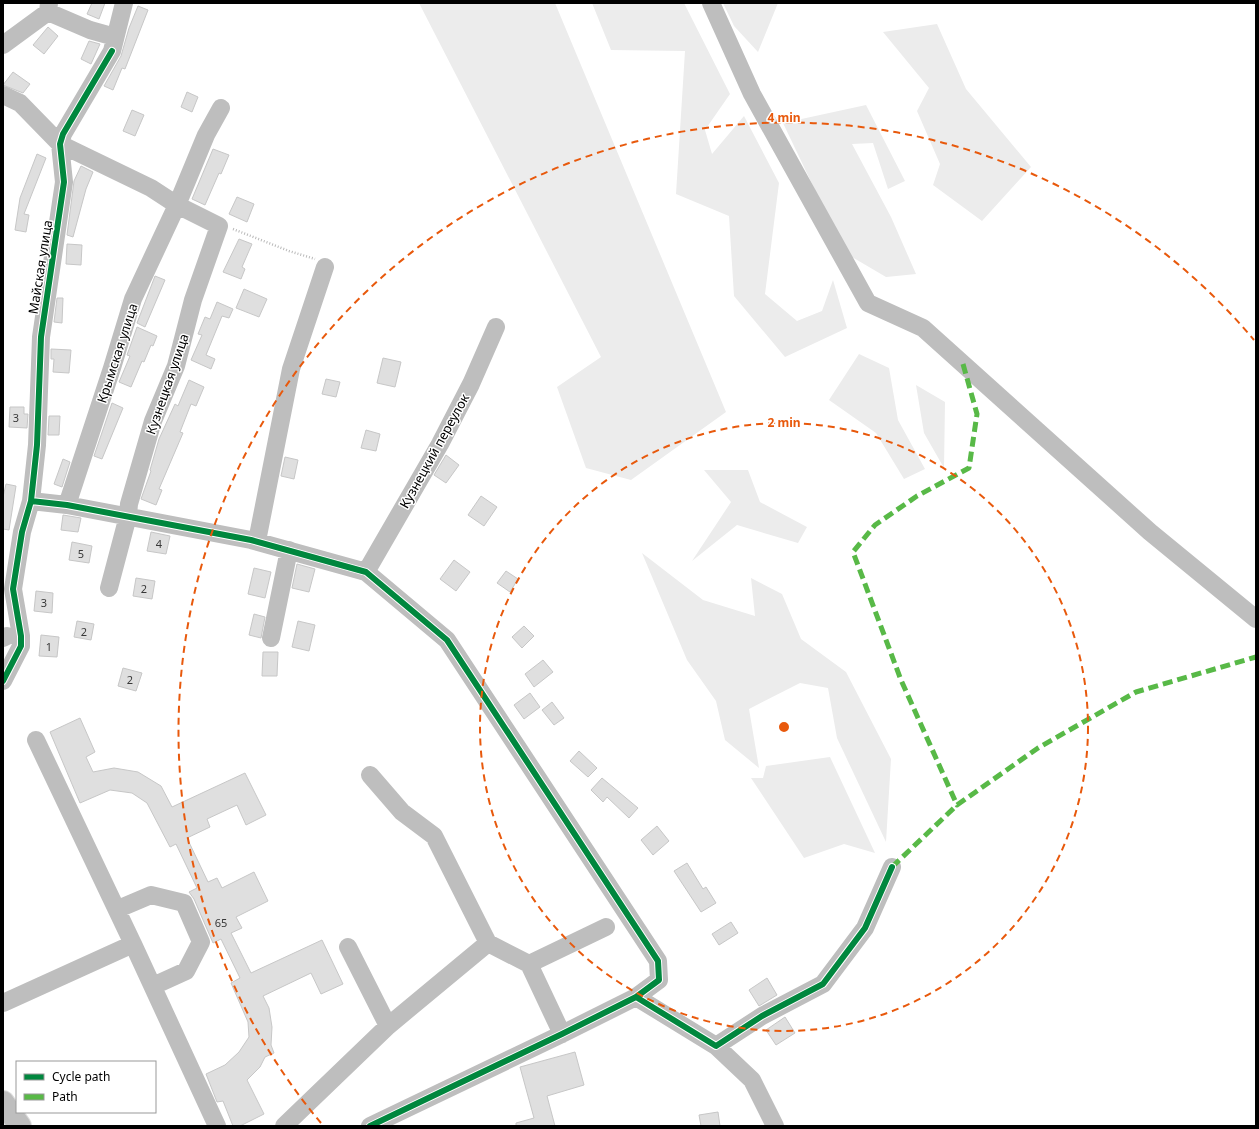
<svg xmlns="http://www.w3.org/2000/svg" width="1259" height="1129" viewBox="0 0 1259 1129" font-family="'Noto Sans',sans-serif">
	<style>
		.green { fill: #ececec }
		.building { fill: #dfdfdf; stroke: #c7c7c7 }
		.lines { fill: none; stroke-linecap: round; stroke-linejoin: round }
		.major-casing { stroke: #dbdbdb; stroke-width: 24 }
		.path { stroke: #b9b9b9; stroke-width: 2.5; stroke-dasharray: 1 2; stroke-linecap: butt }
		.minor { stroke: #bebebe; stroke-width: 18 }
		.major { stroke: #bebebe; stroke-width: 22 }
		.quiet { stroke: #58b947; stroke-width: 5; stroke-dasharray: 10 5; stroke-linecap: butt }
		.cycleway-casing { stroke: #fff; stroke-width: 8 }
		.cycleway { stroke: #00873e; stroke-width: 6 }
		.ring { fill: none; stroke: #e8590c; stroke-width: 2; stroke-dasharray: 7 5 }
		.labels { text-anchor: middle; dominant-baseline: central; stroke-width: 3; stroke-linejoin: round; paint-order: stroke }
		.number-label { font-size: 11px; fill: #383838 }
		.street-label { font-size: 13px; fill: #000; stroke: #fff }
		.centre { fill: #e8590c; stroke: #fff; stroke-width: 2 }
		.ring-label { font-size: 12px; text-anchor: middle; font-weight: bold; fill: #e8590c; stroke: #fff; stroke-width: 3; stroke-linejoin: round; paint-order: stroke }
	</style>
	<rect width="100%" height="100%" fill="#fff"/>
	<!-- green -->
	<path class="green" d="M419 3H555L726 412 631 480 586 468 557 387 601 357Z
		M592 3H684L730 94 705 130 712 154 744 116 779 183 765 294 797 321 822 311 833 280 847 328 785 357 734 296 729 216 676 194 685 51 611 50Z
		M723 3H778L758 52 734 26Z
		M937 24 966 89 1031 167 982 221 933 185 940 164 917 111 929 88 883 32Z
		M866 105 905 181 888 189 873 143 852 144 891 217 916 274 886 277 852 257 825 211 783 123Z
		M859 354 889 368 898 420 925 469 904 479 876 433 829 400Z
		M916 385 945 402 944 468 924 433Z
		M704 470H748L760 502 807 527 798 543 737 525 692 561 731 502Z
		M642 553 703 600 755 616 751 578 782 594 801 639 846 672 891 759 886 842 837 738 828 688 800 683 749 709 759 768 725 740 716 701 687 660Z
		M830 757 875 853 844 844 804 858 751 778H763L766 766Z"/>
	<!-- building -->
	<path class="building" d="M92 3H105L99 19 87 14Z
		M138 6 148 10 125 69 122 68 113 90 104 86 121 56 129 28Z
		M48 27 58 36 44 54 33 45Z
		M89 41 100 44 91 64 81 59Z
		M13 72 30 84 23 93 3 85Z
		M187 92 198 97 192 112 181 107Z
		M132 110 144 115 135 136 123 131Z
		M213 149 229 155 221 174 219 173 205 205 192 199Z
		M37 154 46 158 24 214 29 215 26 232 15 230 20 198Z
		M81 166 93 172 86 189 73 237 67 235 74 181Z
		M237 197 254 204 247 222 229 214Z
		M239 239 252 244 242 267 245 269 241 279 223 272Z
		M67 244 82 245 81 265 66 264Z
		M155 276 165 280 145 327 137 323Z
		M244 289 267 299 259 317 236 308Z
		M57 298H63L62 323 54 322Z
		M217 302 233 309 229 318 222 316 206 355 215 359 211 369 191 360 202 335 198 334 205 317 210 319Z
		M137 327 157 336 153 346 151 345 144 362 142 361 131 387 119 382 130 356 127 355Z
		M51 349 71 350 69 373 53 372 54 359H51Z
		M383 358 401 362 395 387 377 383Z
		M326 379 340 382 336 397 322 394Z
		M189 380 204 387 196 406 191 404 180 432 183 433 159 489 162 490 156 505 141 499 151 471 150 470 159 439 175 404 178 406Z
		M112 403 123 408 102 459 94 456Z
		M10 407H24V414H28L27 428 9 427Z
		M49 416H60L59 435H48Z
		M366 430 380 434 376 451 361 448Z
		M446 455 459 465 446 483 434 475Z
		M285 457 298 460 294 479 281 476Z
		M63 459 70 462 62 487 54 484Z
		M6 484 16 486 9 530 3 529V497Z
		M481 496 497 507 484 526 468 515Z
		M63 515 81 518 78 532 61 530Z
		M151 532 170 536 166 554 147 551Z
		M72 542 92 546 89 563 69 560Z
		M454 560 470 572 456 591 440 579Z
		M297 564 315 569 309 592 292 588Z
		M254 568 271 572 265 598 248 594Z
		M506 571 518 579 510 592 497 583Z
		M136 578 155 581 152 599 133 596Z
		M36 591 53 593 52 613 34 611Z
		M254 614 265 617 261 638 249 635Z
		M77 621 94 624 91 640 74 637Z
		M298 621 315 625 309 651 292 647Z
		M524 626 534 636 522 648 512 637Z
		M41 635 59 637 57 657 39 656Z
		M263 652H278L277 676H262Z
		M543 660 553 672 534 687 525 674Z
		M123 668 142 673 136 691 118 686Z
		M530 693 540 707 524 719 514 705Z
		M552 702 564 718 554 725 542 710Z
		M80 718 95 752 86 757 93 772 114 768 138 772 161 786 172 807 245 773 266 815 246 825 237 805 207 819 210 827 187 838 208 882 217 878 222 888 254 872 268 901 236 917 242 928 231 933 251 973 322 940 343 984 321 994 311 973 263 996 269 1008 272 1027 271 1045 274 1053 265 1057 260 1067 247 1080 264 1114 240 1126H233L223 1101 217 1102 206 1074 225 1065 239 1052 249 1037 248 1022 231 983 240 978 221 939 213 943 194 899 189 892 197 888 176 844 170 847 147 803 132 793 110 790 80 803 50 732Z
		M579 751 597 768 588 777 570 761Z
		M602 778 638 808 629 818 607 797 603 802 591 790Z
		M657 826 669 841 653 855 641 840Z
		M687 863 703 889 706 887 716 903 701 912 674 871Z
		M731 922 738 933 719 945 712 934Z
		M767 978 777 995 759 1006 749 990Z
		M785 1017 795 1033 776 1045 766 1030Z
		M575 1052 584 1085 547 1096 555 1126H516V1123L534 1118 520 1067Z
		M718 1112 720 1126H701L699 1115Z"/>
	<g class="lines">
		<defs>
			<path id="major" d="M3 1102 20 1126"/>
		</defs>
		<!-- major casing -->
		<use href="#major" class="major-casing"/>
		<!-- path -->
		<path class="path" d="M233 229 289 251 315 259"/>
		<!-- minor -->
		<path class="minor" d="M711 3 752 94 868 303 923 328 1150 532 1256 619
			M48 12 90 30 115 37
			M3 45 48 12 49 3
			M3 95 20 103 60 144 151 188 177 205 219 226 193 300 176 366 153 421 129 504 128 516 109 588
			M31 501 67 505 251 540 366 572 447 640 658 961 659 980 636 997 716 1046 762 1016 823 984 865 928 892 867
			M67 505 112 368 133 299 177 205 206 135 221 108
			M257 541 291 369 325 267
			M366 572 440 444 471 384 496 327
			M3 638 7 636
			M271 638 289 550
			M3 681 21 646V636L13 589 22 532 31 501 37 445 41 337 64 182 60 144 63 134 112 51 124 3
			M36 740 133 944
			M370 775 402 812 434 836 488 943 529 964 562 1034
			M118 909 151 895 184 903 201 942 186 971 153 986
			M348 947 388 1026
			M529 964 606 927
			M3 1003 133 944 217 1126
			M716 1046 752 1080 775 1126
			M284 1126 388 1026 488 943
			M370 1126 562 1034 636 997"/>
		<!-- major -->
		<use href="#major" class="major"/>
		<!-- quiet -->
		<path class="quiet" d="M963 364 977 414 969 468 917 496 875 525 853 552 901 680 957 805 1038 748 1136 692 1256 657
			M892 867 957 805"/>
		<defs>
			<path id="cycleway" d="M31 501 67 505 251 540 366 572 447 640 658 961 659 980 636 997 716 1046 762 1016 823 984 865 928 892 867
				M3 681 21 646V636L13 589 22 532 31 501 37 445 41 337 64 182 60 144 63 134 112 51
				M370 1126 562 1034 636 997"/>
		</defs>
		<!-- cycleway casing -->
		<use href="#cycleway" class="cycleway-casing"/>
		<!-- cycleway -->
		<use href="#cycleway" class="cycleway"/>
	</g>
	<!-- distance rings -->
	<g class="ring">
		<circle cx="784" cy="727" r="304"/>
		<path d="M321 1123A609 609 0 1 1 1254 340"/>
	</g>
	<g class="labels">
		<!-- number labels -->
		<g class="number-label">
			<text x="16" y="417">3</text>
			<text x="159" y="543">4</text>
			<text x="81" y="553">5</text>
			<text x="144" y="588">2</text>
			<text x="44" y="602">3</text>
			<text x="84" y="631">2</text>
			<text x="49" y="646">1</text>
			<text x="130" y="679">2</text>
			<text x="221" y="922">65</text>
		</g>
		<!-- street labels -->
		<g class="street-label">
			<text transform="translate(40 267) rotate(-81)">Майская улица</text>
			<text transform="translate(117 353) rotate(-72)">Крымская улица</text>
			<text transform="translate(167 384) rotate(-71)">Кузнецкая улица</text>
			<text transform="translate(434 451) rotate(-61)">Кузнецкий переулок</text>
		</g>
	</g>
	<circle cx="784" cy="727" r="6" class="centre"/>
	<g class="ring-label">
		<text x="784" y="122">4 min</text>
		<text x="784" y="427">2 min</text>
	</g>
	<!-- border -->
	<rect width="1259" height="1129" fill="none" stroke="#000000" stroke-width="8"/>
	<!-- legend -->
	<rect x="16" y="1061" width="140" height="52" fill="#ffffff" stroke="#999999"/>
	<rect x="24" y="1074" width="20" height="6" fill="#00873e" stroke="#999999"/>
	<text x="52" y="1081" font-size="12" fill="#000000">Cycle path</text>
	<rect x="24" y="1094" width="20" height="6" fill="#58b947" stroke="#999999"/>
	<text x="52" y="1101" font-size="12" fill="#000000">Path</text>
</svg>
